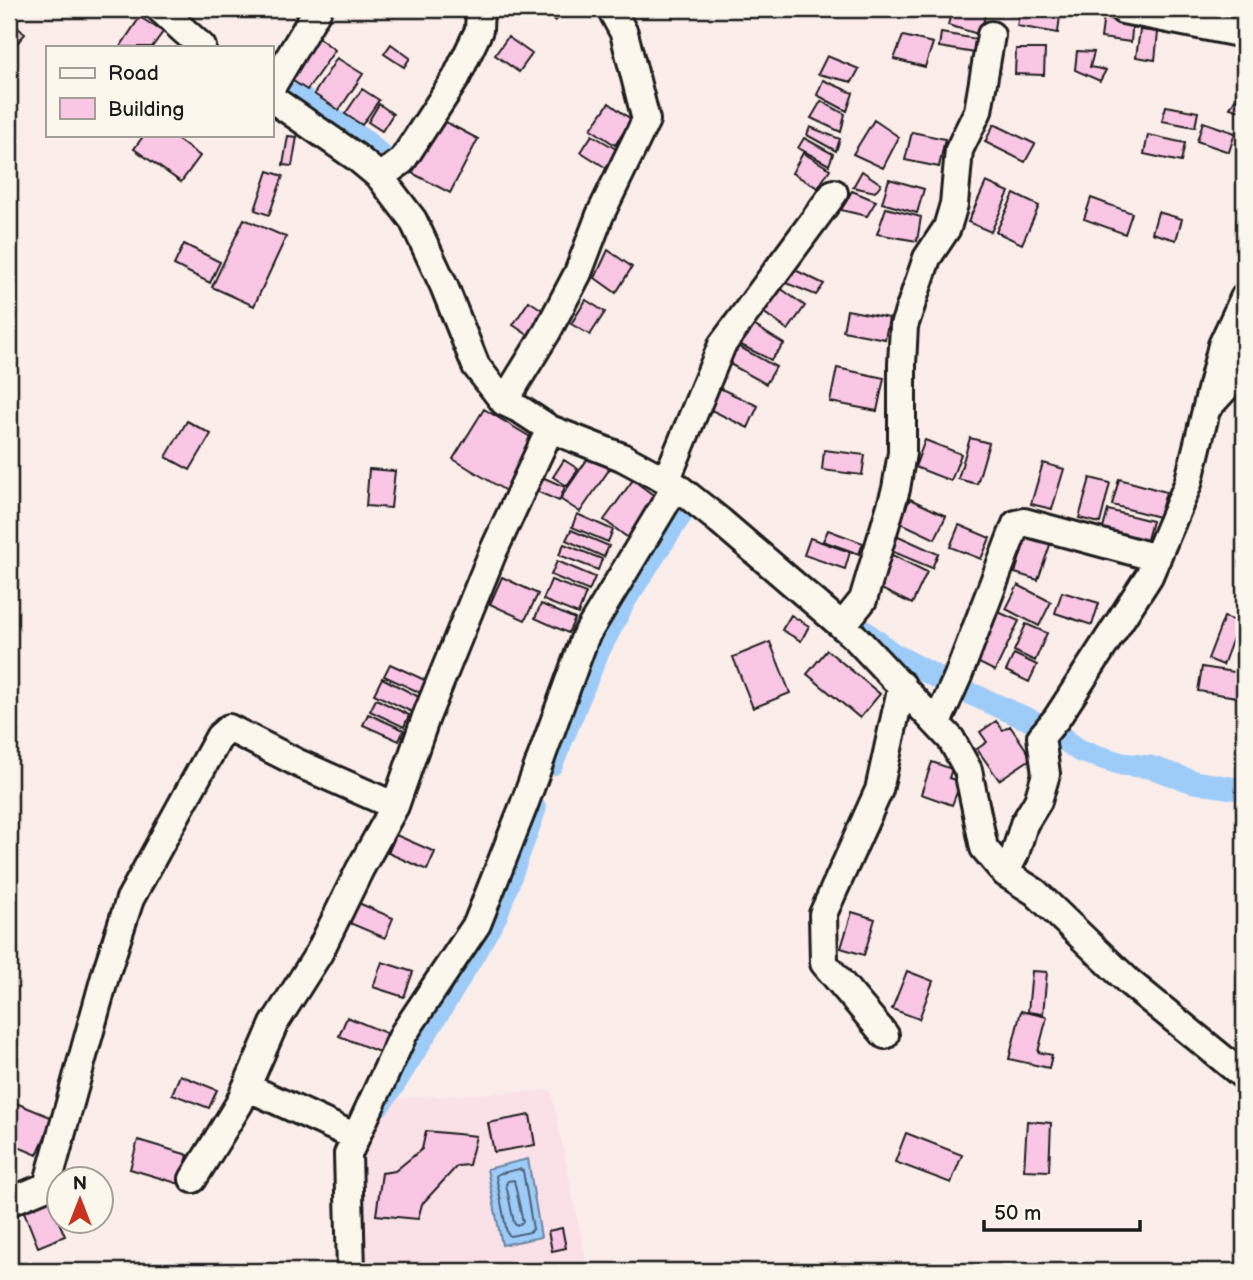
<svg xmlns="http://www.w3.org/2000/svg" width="1253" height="1280" viewBox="0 0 1253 1280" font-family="'Balsamiq Sans',sans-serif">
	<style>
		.built { fill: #fae1e8 }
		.water { fill: #9eccf9; stroke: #6a86a1; stroke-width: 2 }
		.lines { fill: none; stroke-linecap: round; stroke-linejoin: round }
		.shore { stroke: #506274; stroke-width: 2 }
		.canal { stroke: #9eccf9; stroke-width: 23 }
		.building { fill: #f9c6e4; stroke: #1c1c1c; stroke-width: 2 }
		.minor-casing { stroke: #1c1c1c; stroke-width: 32 }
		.minor { stroke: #fbf7ec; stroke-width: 26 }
	</style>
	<rect width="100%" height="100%" fill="#fbedea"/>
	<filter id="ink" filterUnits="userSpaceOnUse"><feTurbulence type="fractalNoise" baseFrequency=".0143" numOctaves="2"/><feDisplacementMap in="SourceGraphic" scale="14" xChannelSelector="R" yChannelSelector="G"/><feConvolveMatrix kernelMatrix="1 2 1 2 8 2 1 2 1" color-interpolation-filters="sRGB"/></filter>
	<g filter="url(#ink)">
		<!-- built -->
		<path class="built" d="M551 1090 586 1261 603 1271H357L356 1147 383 1099Z"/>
		<!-- water -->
		<path class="water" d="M528 1159 541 1237 502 1245 487 1169Z"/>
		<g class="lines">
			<!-- shore -->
			<path class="shore" d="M519 1169 523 1171 533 1229 530 1232 510 1236 507 1233 496 1176 498 1174Z
				M514 1180 523 1222 517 1226 514 1223 506 1184 508 1181Z"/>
			<!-- canal -->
			<path class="canal" d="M271 77 365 141 387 161
				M856 625 893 654 948 683
				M960 689 1050 729 1080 751 1122 764 1150 767 1194 782 1244 790
				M552 764 597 654 625 600 682 513
				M379 1105 393 1086 452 991 496 916 535 809"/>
		</g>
		<!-- building -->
		<path class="building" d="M545 9H570L555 21Z
			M952 9H967L985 14 981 35 948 25Z
			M1020 9 1060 15 1058 33 1017 26Z
			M1104 15 1133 18 1131 42 1101 38Z
			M140 17 163 32 152 47H120Z
			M9 20 25 34 12 49 9 47Z
			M1140 30 1158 32 1155 60 1136 57Z
			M941 33 977 39 975 53 939 47Z
			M316 36 335 50 307 90 287 77Z
			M903 36 933 43 925 67 894 59Z
			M508 37 532 54 519 72 495 55Z
			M391 44 410 58 404 67 384 54Z
			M1016 49H1045L1044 75 1015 74Z
			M1077 51 1094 52 1090 67 1106 70 1100 81 1075 70Z
			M827 56 859 69 852 82 818 74Z
			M337 58 363 74 339 110 314 94Z
			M1241 76 1244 77V98L1236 96Z
			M823 80 853 93 847 111 817 95Z
			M362 89 379 100 362 125 345 114Z
			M1235 99 1244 102V112L1230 108Z
			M821 101 845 114 841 132 811 118Z
			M609 103 632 120 615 145 591 129Z
			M379 104 393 114 382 131 368 122Z
			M1166 106 1198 112 1195 127 1162 121Z
			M440 119 478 139 450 193 412 173Z
			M874 120 899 137 883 168 853 154Z
			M1203 122 1235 133 1229 152 1197 141Z
			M994 124 1035 144 1025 162 985 142Z
			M810 127 840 139 836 151 807 135Z
			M912 132 945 139 939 167 905 160Z
			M144 135H171L200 156 181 182 134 149Z
			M592 135 623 153 611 171 581 152Z
			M1148 135 1185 143 1181 162 1144 154Z
			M288 136 297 137 292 166 283 165Z
			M804 138 833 154 829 165 798 148Z
			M803 153 830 169 818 188 792 173Z
			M268 171 283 176 269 215 255 210Z
			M862 171 881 184 875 192 853 187Z
			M889 179 924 189 917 213 882 203Z
			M986 182 1009 192 991 232 968 222Z
			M852 191 876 201 867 216 841 210Z
			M1014 194 1039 206 1022 244 996 232Z
			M1091 198 1132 213 1125 234 1084 219Z
			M886 208 921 217 917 241 877 234Z
			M1158 212 1182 219 1176 240 1152 233Z
			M244 219 286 237 254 306 212 287Z
			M184 244 220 262 210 283 174 265Z
			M608 250 632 267 616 293 595 278Z
			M793 269 824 284 816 295 786 283Z
			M776 285 805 306 788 330 759 309Z
			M586 300 605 312 590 335 571 324Z
			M529 301 550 315 534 339 513 325Z
			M847 310 889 318 885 339 843 331Z
			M752 324 784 344 771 360 741 345Z
			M738 346 776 367 766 384 728 363Z
			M837 368 884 378 877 411 830 402Z
			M715 386 758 406 748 428 705 407Z
			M484 409 537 441 506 491 453 459Z
			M187 421 211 434 190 470 166 457Z
			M970 438 989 443 977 484 958 479Z
			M925 440 961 454 951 481 915 467Z
			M824 450 865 455 862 475 822 470Z
			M591 454 611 467 580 512 560 499Z
			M564 460 578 469 567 486 553 477Z
			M1043 463 1064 469 1052 509 1031 504Z
			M369 469 395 471 391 508 366 506Z
			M542 477 565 487 559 501 536 491Z
			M1090 478 1110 483 1100 523 1079 518Z
			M1119 479 1166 492 1159 517 1112 505Z
			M633 480 660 500 631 540 604 520Z
			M910 499 946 516 935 539 899 522Z
			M1108 510 1152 521 1146 543 1102 532Z
			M577 514 613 530 608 542 572 527Z
			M959 525 990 538 981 559 950 547Z
			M571 530 609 546 604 557 566 540Z
			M828 530 863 543 859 554 823 541Z
			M1027 534 1051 542 1038 580 1015 573Z
			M896 535 938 554 932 568 889 550Z
			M810 538 850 552 845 569 804 555Z
			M564 544 602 559 598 570 559 555Z
			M892 555 927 572 912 604 877 587Z
			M557 561 595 577 589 591 551 575Z
			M502 577 538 594 525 620 490 604Z
			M551 580 586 593 578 614 543 600Z
			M1018 585 1051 602 1039 626 1006 609Z
			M1062 592 1099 603 1092 625 1055 613Z
			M541 604 575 619 568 633 535 618Z
			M996 611 1019 621 995 671 973 660Z
			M791 615 809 626 801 641 782 630Z
			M1224 617 1239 622 1223 665 1208 659Z
			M1026 624 1047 633 1035 661 1014 651Z
			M770 642 790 693 753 708 733 657Z
			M827 650 880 694 860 718 807 674Z
			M1014 654 1037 665 1029 682 1006 671Z
			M390 664 429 682 423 694 384 676Z
			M1202 667 1241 673 1237 697 1198 691Z
			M382 678 421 698 414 713 374 694Z
			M376 699 409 715 404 727 370 711Z
			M368 714 404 730 399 741 363 725Z
			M996 721 1003 730 1010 726 1032 758 999 780 977 749 987 742 980 732Z
			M932 762 952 769 949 778 961 782 952 805 921 794Z
			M396 835 435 852 427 870 388 853Z
			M354 901 393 918 385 938 345 921Z
			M852 912 875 919 864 955 841 948Z
			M382 962 413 972 404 997 373 987Z
			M907 971 933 981 919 1019 892 1009Z
			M1032 971 1047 972 1043 1014 1028 1012Z
			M1021 1011 1047 1017 1038 1052 1052 1055 1049 1068 1009 1059Z
			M347 1017 386 1033 379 1052 339 1036Z
			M180 1075 217 1090 209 1108 172 1094Z
			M11 1101 53 1118 37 1155 9 1143V1107Z
			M530 1115 535 1145 494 1152 488 1123Z
			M1027 1121 1051 1123 1049 1171 1024 1170Z
			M426 1131 476 1136 469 1165 457 1166 422 1204 418 1219 376 1215 382 1173 395 1171 422 1149Z
			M906 1133 962 1155 951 1183 895 1162Z
			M138 1140 188 1155 180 1184 130 1169Z
			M47 1194 65 1236 38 1247 21 1204Z
			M562 1228 566 1248 552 1251 548 1231Z
			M545 1263 546 1271H505Z"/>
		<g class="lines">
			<defs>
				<path id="minor" d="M160 9 202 47
					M1123 10 1244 34
					M271 88 318 9
					M271 98 356 157 380 177 413 220 444 286 476 366 504 402 521 410 550 429 622 457 676 486 720 521 854 636 951 739 968 770 984 848 1005 873 1035 892 1129 982 1244 1076
					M380 177 402 161 456 78 479 30 480 9
					M504 402 547 332 578 273 600 215 646 120 624 33 611 9
					M1210 405 1231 382 1244 358
					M666 481 722 345 834 193
					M842 626 863 600 896 489 902 453V364L904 326 927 258 947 228 954 204 959 150 978 111 991 35
					M937 723 958 676 1016 524 1024 522 1157 558
					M1005 873 1015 854 1024 824 1038 801 1046 774 1041 737 1057 718 1149 576 1188 484 1222 345 1244 298
					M885 1035 824 963 823 914 879 790 902 685
					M247 1087 356 1137
					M193 1179 239 1104 274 1024 319 953 360 869 395 806 426 717 493 552 550 429
					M9 1202 47 1186 106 973 130 899 219 737 229 728 300 764 395 806
					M351 1271 348 1154 404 1033 477 924 524 805 585 637 676 486"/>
			</defs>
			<!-- minor casing -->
			<use href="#minor" class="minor-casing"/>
			<!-- minor -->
			<use href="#minor" class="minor"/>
		</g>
	</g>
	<!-- margin -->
	<rect width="1253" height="1280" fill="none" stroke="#fbf7ec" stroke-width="35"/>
	<rect x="18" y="18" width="1218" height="1245" fill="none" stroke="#1c1c1c" stroke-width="2.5" filter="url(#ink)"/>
	<!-- legend -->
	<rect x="46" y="46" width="228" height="91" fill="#fbf7ec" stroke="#a29f99" stroke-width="2"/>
	<rect x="60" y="68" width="35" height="10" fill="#fbf7ec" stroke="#a29f99" stroke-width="2"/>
	<text x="108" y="80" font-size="21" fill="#1c1c1c">Road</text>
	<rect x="60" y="98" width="35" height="21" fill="#f9c6e4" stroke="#a29f99" stroke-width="2"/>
	<text x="108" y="116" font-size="21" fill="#1c1c1c">Building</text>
	<!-- north arrow -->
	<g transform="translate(80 1200)"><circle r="33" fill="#fbf7ec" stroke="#a29f99" stroke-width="2"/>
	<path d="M0-5L12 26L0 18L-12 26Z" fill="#c8321e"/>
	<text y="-10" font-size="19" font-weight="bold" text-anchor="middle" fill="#1c1c1c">N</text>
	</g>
	<!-- scale -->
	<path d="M984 1220v10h156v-10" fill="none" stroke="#1c1c1c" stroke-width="3.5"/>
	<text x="994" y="1220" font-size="21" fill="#1c1c1c" stroke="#fbf7ec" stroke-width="5" paint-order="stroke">50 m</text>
</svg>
